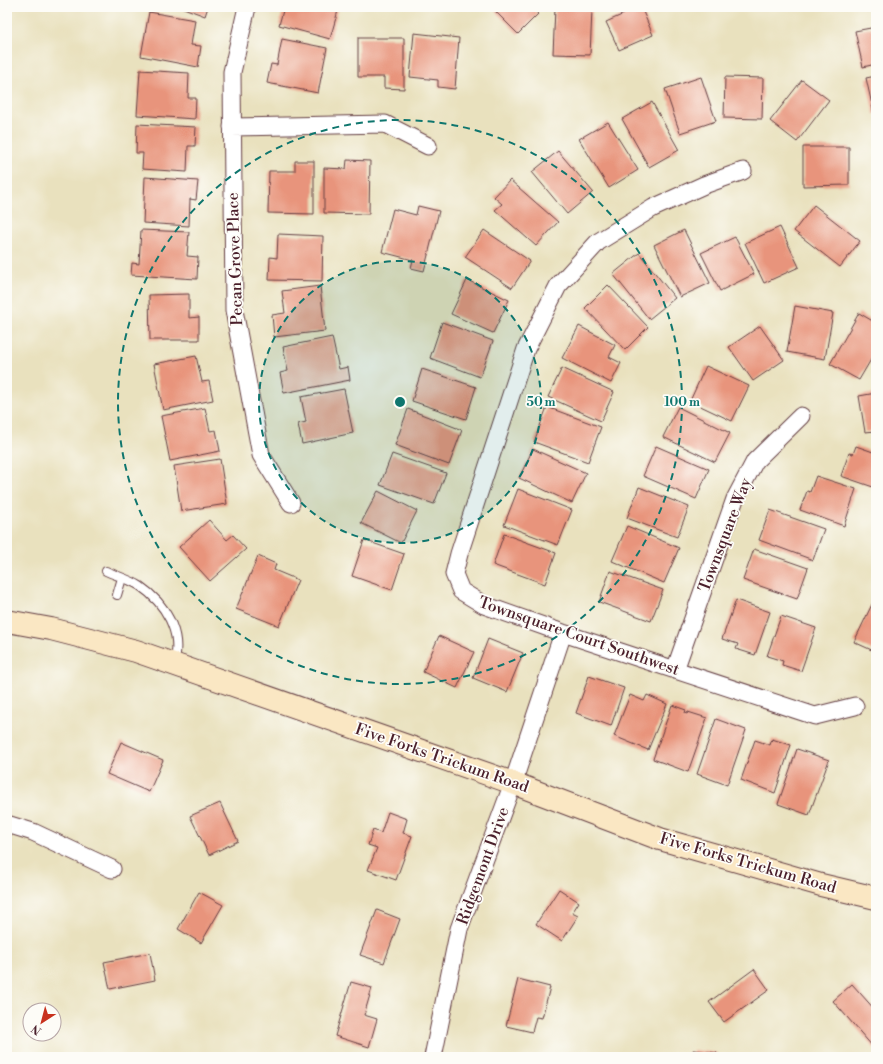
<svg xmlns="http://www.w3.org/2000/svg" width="883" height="1064" viewBox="0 0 883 1064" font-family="'Libre Bodoni',serif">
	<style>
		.building { fill: #e8947c }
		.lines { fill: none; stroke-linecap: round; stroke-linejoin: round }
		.service-casing { stroke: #623c41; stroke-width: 10 }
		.minor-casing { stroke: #623c41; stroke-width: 19 }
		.secondary-casing { stroke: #623c41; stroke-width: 24 }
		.service { stroke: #fff; stroke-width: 8 }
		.minor { stroke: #fff; stroke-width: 17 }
		.secondary { stroke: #fae7c3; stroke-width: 22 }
		.ring { fill: none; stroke: #0f766e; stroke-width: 2; stroke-dasharray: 7 5 }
		.labels { text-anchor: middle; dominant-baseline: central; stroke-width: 3.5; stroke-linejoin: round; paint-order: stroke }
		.street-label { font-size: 16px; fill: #4a1f2b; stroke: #fdfcf7 }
		.centre { fill: #0f766e; stroke: #fdfcf7; stroke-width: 2 }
		.ring-label { font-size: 12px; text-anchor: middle; font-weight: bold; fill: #0f766e; stroke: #fdfcf7; stroke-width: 3.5; stroke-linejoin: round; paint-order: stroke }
	</style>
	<rect width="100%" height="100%" fill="#fdfcf7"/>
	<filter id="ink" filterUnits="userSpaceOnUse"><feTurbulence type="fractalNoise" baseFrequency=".025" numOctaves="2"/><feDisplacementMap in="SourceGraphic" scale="8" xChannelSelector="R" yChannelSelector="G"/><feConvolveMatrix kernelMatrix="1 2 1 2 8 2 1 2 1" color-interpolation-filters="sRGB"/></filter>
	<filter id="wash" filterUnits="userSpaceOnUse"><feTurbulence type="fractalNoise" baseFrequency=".012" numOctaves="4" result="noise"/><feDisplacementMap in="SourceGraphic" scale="16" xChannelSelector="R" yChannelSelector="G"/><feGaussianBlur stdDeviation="0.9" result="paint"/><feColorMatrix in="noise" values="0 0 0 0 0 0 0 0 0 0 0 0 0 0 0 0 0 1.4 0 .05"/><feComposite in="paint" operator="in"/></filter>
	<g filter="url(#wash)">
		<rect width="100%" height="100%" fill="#e9e1be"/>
		<g id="blocks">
			<!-- building -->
			<path class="building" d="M181 7H208L205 16Z
				M284 7H339L330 39 279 25Z
				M493 7H531L538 14 518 34 492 8Z
				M620 7H641L653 35 619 50 606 22 624 14Z
				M655 7H667L656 11Z
				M555 8 592 10 590 55 553 54Z
				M149 12 195 20 191 45 201 46 198 67 141 56Z
				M876 27V64L863 67 855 31Z
				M414 33 459 38 455 89 438 87V80L410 77Z
				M358 38H404V89L384 88V77H358Z
				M282 39 327 48 318 93 267 83 271 64 277 65Z
				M140 70 189 73 188 98H196L195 119 137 115Z
				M876 76V114H874L866 78Z
				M701 77 716 121 680 133 665 89Z
				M725 77 763 78 762 119 724 118Z
				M802 80 829 100 797 142 770 121Z
				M652 102 679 150 649 167 622 119Z
				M608 122 638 170 609 188 579 139Z
				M137 124 196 127 195 146H188L187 172 142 169 143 153H136Z
				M803 147H849V185L803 186Z
				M558 151 593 192 567 214 532 172Z
				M347 160 370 161 369 214 324 213V168L346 169Z
				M295 161H314V214L268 213 269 171H295Z
				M145 177 198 181 196 200 190 199 189 226 143 223Z
				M510 180 558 222 536 246 495 210 502 204 494 197Z
				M814 205 860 241 840 267 794 231Z
				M418 206 439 211 424 271 411 268 413 260 382 252 393 209 416 215Z
				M780 227 799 267 764 283 745 243Z
				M141 230 189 232 187 256 198 257 197 279 131 275 132 263 139 264Z
				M484 230 530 261 512 288 465 257Z
				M684 230 710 283 680 297 654 245Z
				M278 234 323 236 322 281 269 280 270 257 277 258Z
				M735 237 754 274 720 291 701 253Z
				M639 253 675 298 649 319 613 274Z
				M467 280 509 300 493 333 451 314Z
				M608 285 648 327 625 350 585 308Z
				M320 286 325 331 274 337 272 315 285 313 282 291Z
				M189 294V318L199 317V340H150L149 295Z
				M795 306 833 313 825 359 787 352Z
				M859 313 876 323V351L859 380 830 364Z
				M442 322 493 341 480 377 430 358Z
				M579 326 615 345 609 357 621 363 611 383 562 358Z
				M760 326 784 360 753 381 729 347Z
				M332 337 339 369 348 367 350 380 284 393 280 373 288 371 283 347Z
				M196 356 202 382 209 381 213 400 163 410 154 364Z
				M706 366 749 386 732 421 690 401Z
				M562 368 614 392 601 421 548 397Z
				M422 369 476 387 466 419 412 401Z
				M344 389 353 433 302 444 298 424 306 422 301 397Z
				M876 393V431L865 432 859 396Z
				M547 407 601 427 588 462 534 442Z
				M678 407 730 433 715 462 663 437Z
				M205 408 210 431 216 430 220 451 170 461 161 416Z
				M408 409 462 430 449 465 395 445Z
				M656 446 709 469 696 499 643 476Z
				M856 446 876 453V488L841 476 849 453 853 454Z
				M533 449 586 473 572 503 519 478Z
				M392 454 446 473 434 504 380 485Z
				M220 459 227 504 181 511 174 466Z
				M816 476 856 489 844 526 800 510 807 491 810 492Z
				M639 487 689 507 677 537 627 518Z
				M518 489 572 510 558 545 504 525Z
				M378 491 417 511 401 543 361 523Z
				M770 510 824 529 813 560 759 540Z
				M209 520 227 540 233 535 246 549 210 581 179 547Z
				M627 526 679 548 664 583 612 561Z
				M504 534 556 553 545 584 493 565Z
				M364 540 404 554 392 590 352 576Z
				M754 549 808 568 797 599 743 580Z
				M258 556 276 564 274 570 298 580 279 626 236 609Z
				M610 571 663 590 651 621 599 602Z
				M876 596V652L854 642Z
				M736 600 770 612 755 655 736 649 738 644 722 639Z
				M781 616 816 628 801 671 782 665 783 661 767 656Z
				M439 636 474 652 457 688 423 672Z
				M488 639 523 653 507 692 473 678Z
				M589 676 624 688 611 726 576 713Z
				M630 695 644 701 647 695 667 704 648 750 614 736Z
				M672 705 686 710 685 713 687 714 688 712 707 718 688 772 653 759Z
				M716 719 746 730 727 785 697 774Z
				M772 739 791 745 775 793 741 780 755 740 770 745Z
				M121 742 163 760 149 792 107 774Z
				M797 749 829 760 809 815 778 804Z
				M220 803 238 841 209 855 190 816Z
				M388 812 407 819 403 833 412 836 396 880 368 870 377 848 368 845 373 830 381 833Z
				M559 889 579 902 572 913 578 916 562 941 536 924Z
				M199 892 223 905 201 943 178 929Z
				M377 910 400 919 384 963 360 955Z
				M150 953 155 980 110 989 104 962Z
				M754 969 769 990 724 1022 709 1002Z
				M518 979 550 987 542 1018 536 1017 532 1032 506 1026Z
				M351 982 372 988 364 1015 377 1019 369 1047 335 1036Z
				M852 984 876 1011V1046L874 1048 833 1001Z
				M693 1050 717 1053 716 1057H692Z"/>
		</g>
	</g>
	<g filter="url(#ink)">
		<use href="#blocks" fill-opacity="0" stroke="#623c41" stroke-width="1"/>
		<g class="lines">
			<defs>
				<path id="service" d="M106 571C117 576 131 580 140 586 165 603 183 633 174 663
					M117 595 122 578"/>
				<path id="minor" d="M247 7 232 72 234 310 261 455 291 503
					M232 127 385 124 428 146
					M743 171 704 185 653 208 598 242 558 286 526 349 459 554 454 574 461 591 484 605 563 633 815 716 855 706
					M675 670 735 499 755 461 801 416
					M7 824 33 832 112 869
					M433 1057 459 929 513 783 563 633"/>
				<path id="secondary" d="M7 621 51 629 136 651 513 783 660 839 821 885 876 898"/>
			</defs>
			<!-- service casing -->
			<use href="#service" class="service-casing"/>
			<!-- minor casing -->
			<use href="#minor" class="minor-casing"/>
			<!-- secondary casing -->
			<use href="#secondary" class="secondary-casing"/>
			<!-- service -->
			<use href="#service" class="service"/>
			<!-- minor -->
			<use href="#minor" class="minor"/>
			<!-- secondary -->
			<use href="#secondary" class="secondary"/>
		</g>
	</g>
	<!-- distance rings -->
	<circle cx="400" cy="402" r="141" fill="#0f766e" fill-opacity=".12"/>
	<g class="ring">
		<circle cx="400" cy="402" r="141"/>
		<circle cx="400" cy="402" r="282"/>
	</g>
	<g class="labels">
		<!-- street labels -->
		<g class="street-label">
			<text transform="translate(235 259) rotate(-92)">Pecan Grove Place</text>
			<text transform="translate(725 535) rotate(-69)">Townsquare Way</text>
			<text transform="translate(579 636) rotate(19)">Townsquare Court Southwest</text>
			<text transform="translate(442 758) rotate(19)">Five Forks Trickum Road</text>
			<text transform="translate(748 863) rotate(16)">Five Forks Trickum Road</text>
			<text transform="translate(483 866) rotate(-70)">Ridgemont Drive</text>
		</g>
	</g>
	<circle cx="400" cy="402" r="6" class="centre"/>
	<g class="ring-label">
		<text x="541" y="406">50 m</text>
		<text x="682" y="406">100 m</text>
	</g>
	<!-- margin -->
	<rect width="883" height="1064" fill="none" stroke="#fdfcf7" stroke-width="24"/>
	<!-- north arrow -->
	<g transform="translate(42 1022) rotate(216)"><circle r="19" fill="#fdfcf7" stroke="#b5a4a5"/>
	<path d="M0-3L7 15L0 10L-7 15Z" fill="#c8321e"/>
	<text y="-6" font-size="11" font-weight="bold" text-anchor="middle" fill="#4a1f2b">N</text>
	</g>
</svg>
